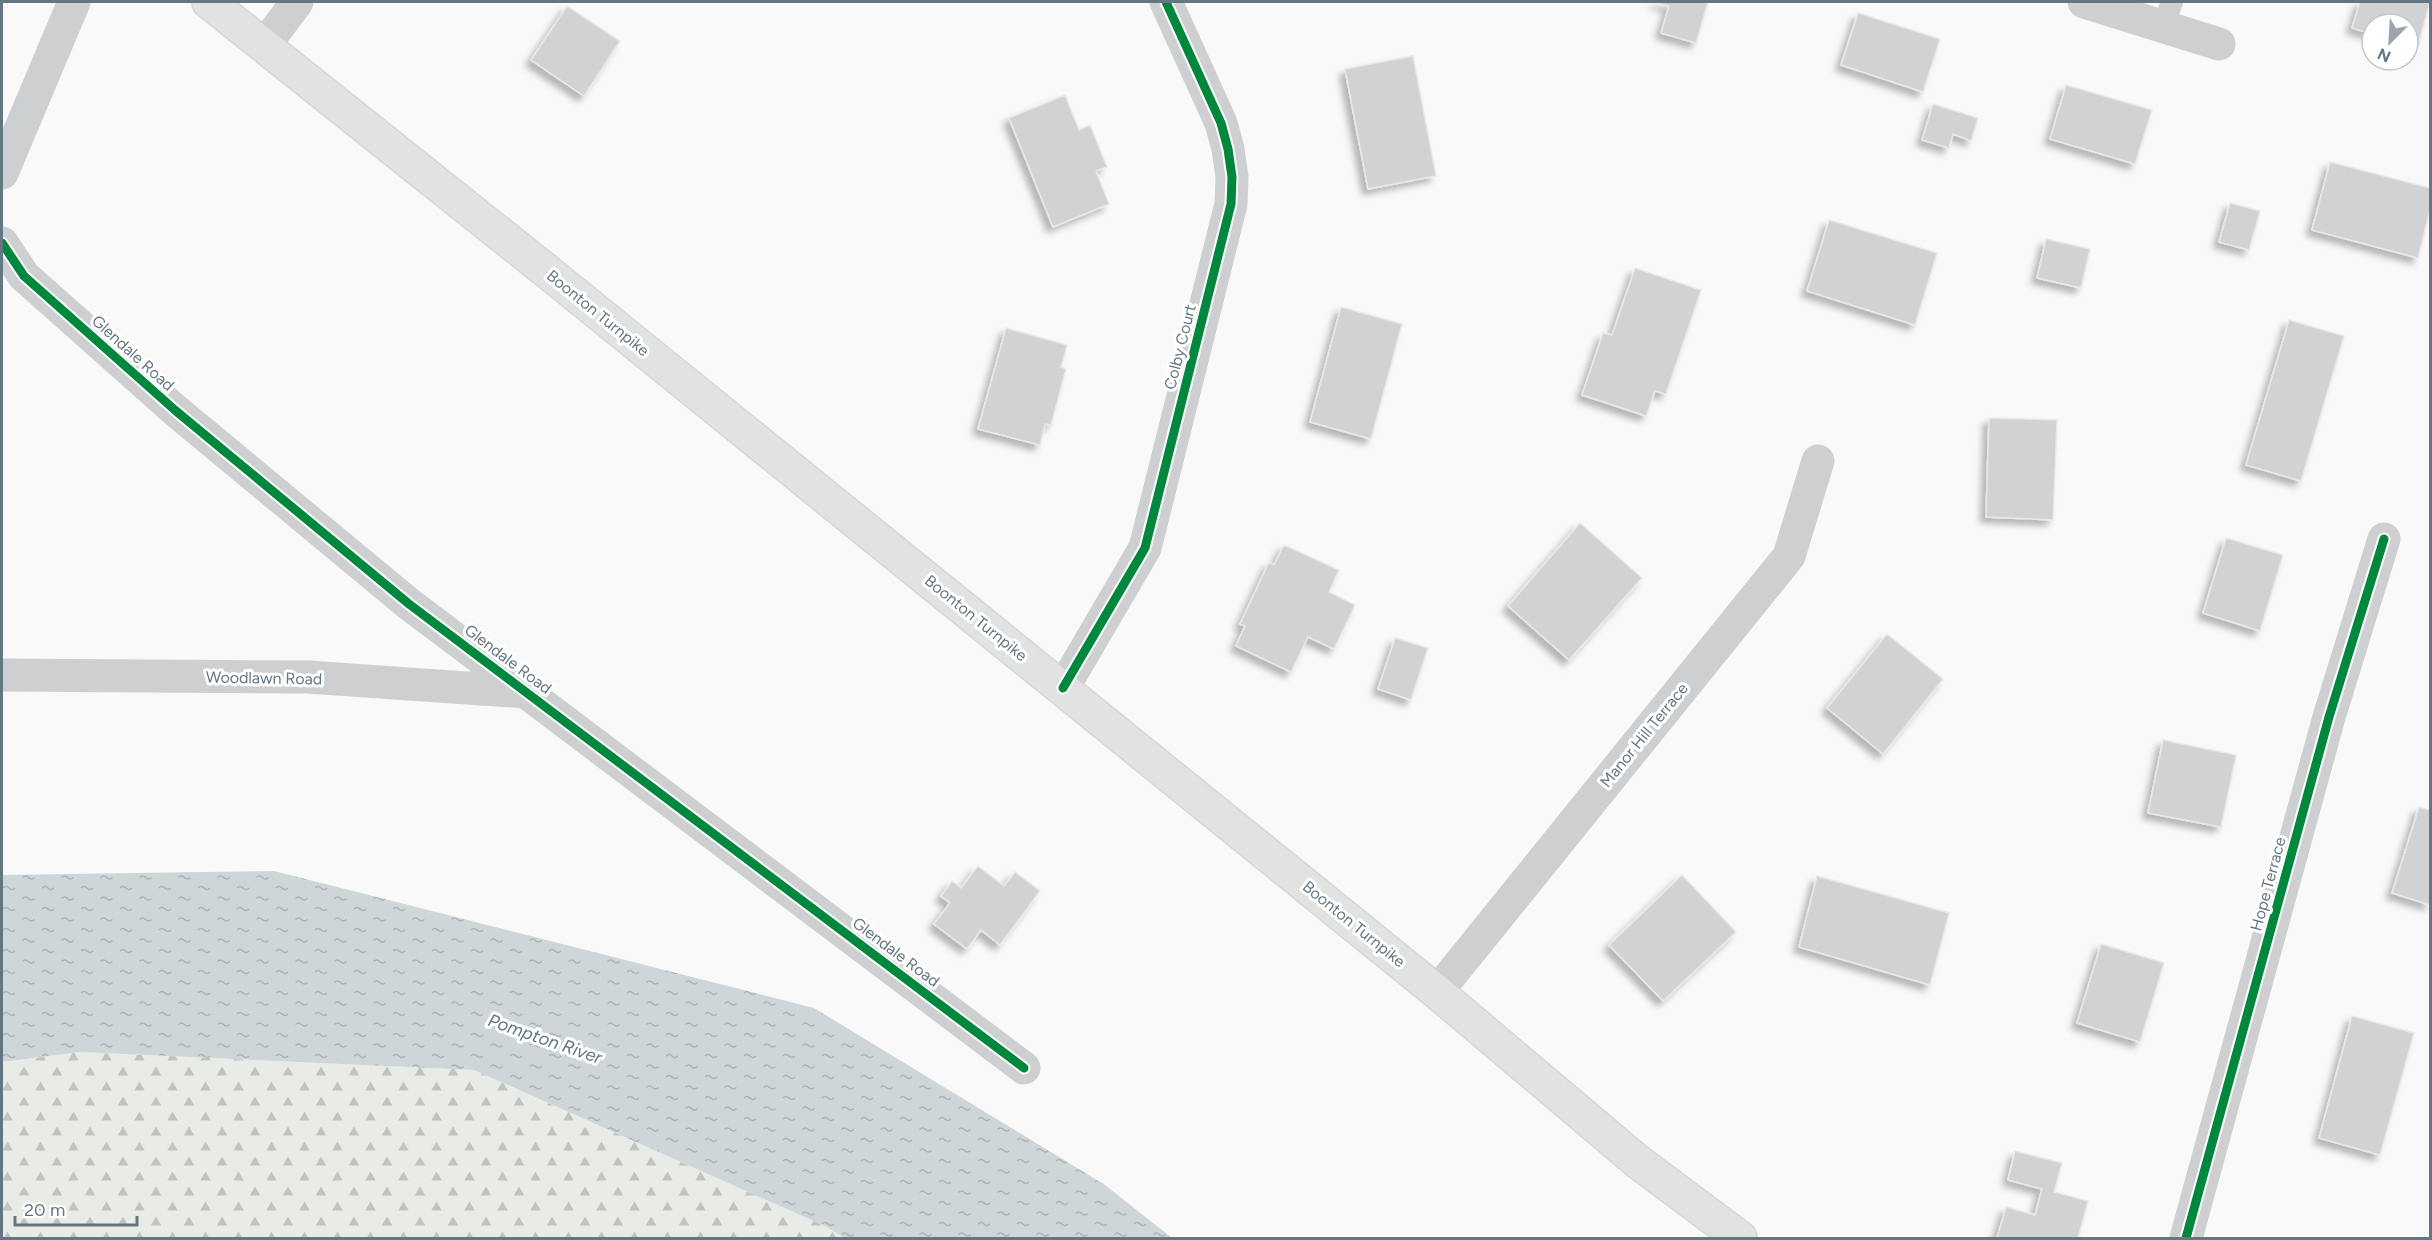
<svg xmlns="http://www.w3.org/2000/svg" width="2432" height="1240" viewBox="0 0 2432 1240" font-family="Figtree,sans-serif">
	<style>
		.forest { fill: url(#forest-firs) }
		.water { fill: url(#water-ripples) }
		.building { fill: #d0d2d3; stroke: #e8e8e8; stroke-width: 1.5; filter: url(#shadow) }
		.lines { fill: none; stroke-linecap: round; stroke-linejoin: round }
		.primary-casing { stroke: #d5d6d7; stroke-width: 36 }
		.service { stroke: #cecfd0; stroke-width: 22 }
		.minor { stroke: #cecfd0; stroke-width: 33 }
		.primary { stroke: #e1e2e2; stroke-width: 33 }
		.cycleway-casing { stroke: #fff; stroke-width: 13 }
		.cycleway { stroke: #00873e; stroke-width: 9 }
		.labels { text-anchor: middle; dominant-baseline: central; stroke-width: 6; stroke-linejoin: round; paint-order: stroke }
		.street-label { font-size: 16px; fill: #657683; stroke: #fff }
		.water-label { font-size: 18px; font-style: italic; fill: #60757c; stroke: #fff }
	</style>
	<defs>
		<pattern id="forest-firs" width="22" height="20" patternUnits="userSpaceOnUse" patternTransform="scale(1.5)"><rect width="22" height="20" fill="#e8ebe6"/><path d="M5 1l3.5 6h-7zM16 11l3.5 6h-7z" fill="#c0c3c0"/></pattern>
		<pattern id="water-ripples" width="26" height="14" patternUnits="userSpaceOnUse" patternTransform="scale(1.5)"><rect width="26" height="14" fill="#ced6d9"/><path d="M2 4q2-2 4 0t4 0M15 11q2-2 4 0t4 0" fill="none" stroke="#abb2b5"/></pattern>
		<filter id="shadow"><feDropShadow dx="-5.5" dy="5.5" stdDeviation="3" flood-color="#0004"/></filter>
	</defs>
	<rect width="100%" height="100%" fill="#f9f9f9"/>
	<!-- forest -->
	<path class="forest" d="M80 1052 474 1070 825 1226 845 1238H2V1062Z"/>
	<!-- water -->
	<path class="water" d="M274 871 814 1008 1105 1185 1172 1238H845L825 1226 474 1070 80 1052 2 1062V875Z"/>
	<!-- building -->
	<path class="building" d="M1653 2H1708L1696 43 1661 33 1669 6Z
		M2360 2H2430L2417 49 2408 46V24H2372V34L2352 28Z
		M567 6 620 41 584 96 531 60Z
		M1858 13 1940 39 1923 92 1841 65Z
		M1413 56 1436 176 1368 189 1345 69Z
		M2066 85 2152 110 2135 164 2050 139Z
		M1065 95 1079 130 1090 125 1107 167 1096 171 1109 204 1053 227 1009 118Z
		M1933 104 1978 118 1971 141 1953 134 1949 148 1922 140Z
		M2330 162 2430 188V210L2418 258 2312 230Z
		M2230 203 2260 211 2249 250 2219 242Z
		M1829 220 1937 253 1915 325 1807 291Z
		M2046 239 2090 249 2081 288 2037 278Z
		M1635 268 1701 290 1666 394 1655 391 1646 416 1582 395 1603 333 1612 335Z
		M1341 307 1402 324 1371 439 1310 422Z
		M2289 320 2344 336 2301 481 2246 465Z
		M1006 328 1067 345 1061 367 1066 369 1051 425 1045 424 1040 445 978 429Z
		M1989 418 2057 420 2053 520 1986 517Z
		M1580 523 1642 578 1569 660 1508 606Z
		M2226 538 2283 555 2260 631 2203 613Z
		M1284 545 1339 570 1329 592 1355 605 1334 649 1308 637 1291 672 1236 646 1245 626 1240 624 1269 562 1274 565Z
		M1887 634 1943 679 1883 754 1827 708Z
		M1395 638 1428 648 1411 700 1378 689Z
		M2163 740 2236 755 2221 827 2148 813Z
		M2419 807 2430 810V905L2392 893Z
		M978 866 1004 886 1015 872 1040 891 1000 945 981 930 967 949 934 924 950 903 941 896 952 881 961 888Z
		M1682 875 1736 932 1663 1001 1609 945Z
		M1817 876 1949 913 1930 985 1799 947Z
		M2101 944 2164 963 2140 1042 2077 1023Z
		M2352 1016 2414 1033 2380 1155 2319 1138Z
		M2015 1151 2062 1163 2054 1192 2088 1201 2078 1238H1997L2006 1207 2035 1215 2042 1189 2008 1180Z"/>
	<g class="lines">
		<defs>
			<path id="primary" d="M209 2 549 273 1437 992 1637 1161 1740 1238"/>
		</defs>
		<!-- primary casing -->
		<use href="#primary" class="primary-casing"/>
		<!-- service -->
		<path class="service" d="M2163 26 2172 2"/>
		<!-- minor -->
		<path class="minor" d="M2084 2 2219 44
			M264 46 297 2
			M2 173 74 2
			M2 243 24 276 176 411 409 604 1024 1068
			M2 675 308 677 525 692
			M1063 688 1145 548 1231 204 1232 177 1228 149 1221 123 1166 2
			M1437 992 1789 556 1818 461
			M2186 1238 2329 717 2384 539"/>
		<!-- primary -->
		<use href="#primary" class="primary"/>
		<defs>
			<path id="cycleway" d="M2 243 24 276 176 411 409 604 1024 1068
				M1063 688 1145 548 1231 204 1232 177 1228 149 1221 123 1166 2
				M2186 1238 2329 717 2384 539"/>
		</defs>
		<!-- cycleway casing -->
		<use href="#cycleway" class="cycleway-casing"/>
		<!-- cycleway -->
		<use href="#cycleway" class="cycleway"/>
	</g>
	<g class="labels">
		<!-- street labels -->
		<g class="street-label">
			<text transform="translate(598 313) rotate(39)">Boonton Turnpike</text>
			<text transform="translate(1180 347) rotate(-76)">Colby Court</text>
			<text transform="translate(133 353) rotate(42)">Glendale Road</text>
			<text transform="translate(976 618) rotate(39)">Boonton Turnpike</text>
			<text transform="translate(508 659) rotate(37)">Glendale Road</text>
			<text transform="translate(264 678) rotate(1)">Woodlawn Road</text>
			<text transform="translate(1644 735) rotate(-51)">Manor Hill Terrace</text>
			<text transform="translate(2268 884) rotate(-75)">Hope Terrace</text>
			<text transform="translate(1354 924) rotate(39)">Boonton Turnpike</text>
			<text transform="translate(896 952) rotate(37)">Glendale Road</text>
		</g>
		<!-- water labels -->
		<g class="water-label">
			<text transform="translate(545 1039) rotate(19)">Pompton River</text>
		</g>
	</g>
	<!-- border -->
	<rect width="2432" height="1240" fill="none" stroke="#657683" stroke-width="6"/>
	<!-- north arrow -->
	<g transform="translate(2390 42) rotate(204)"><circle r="28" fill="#ffffff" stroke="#c1c8cd" stroke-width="1.5"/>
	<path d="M0-4.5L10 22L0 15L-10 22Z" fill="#99a4ac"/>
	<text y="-9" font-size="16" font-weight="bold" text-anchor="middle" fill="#657683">N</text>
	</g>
	<!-- scale -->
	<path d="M15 1216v9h122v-9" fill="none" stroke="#657683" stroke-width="3"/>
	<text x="24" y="1216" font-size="18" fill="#657683" stroke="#ffffff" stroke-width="4.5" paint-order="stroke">20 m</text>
</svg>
